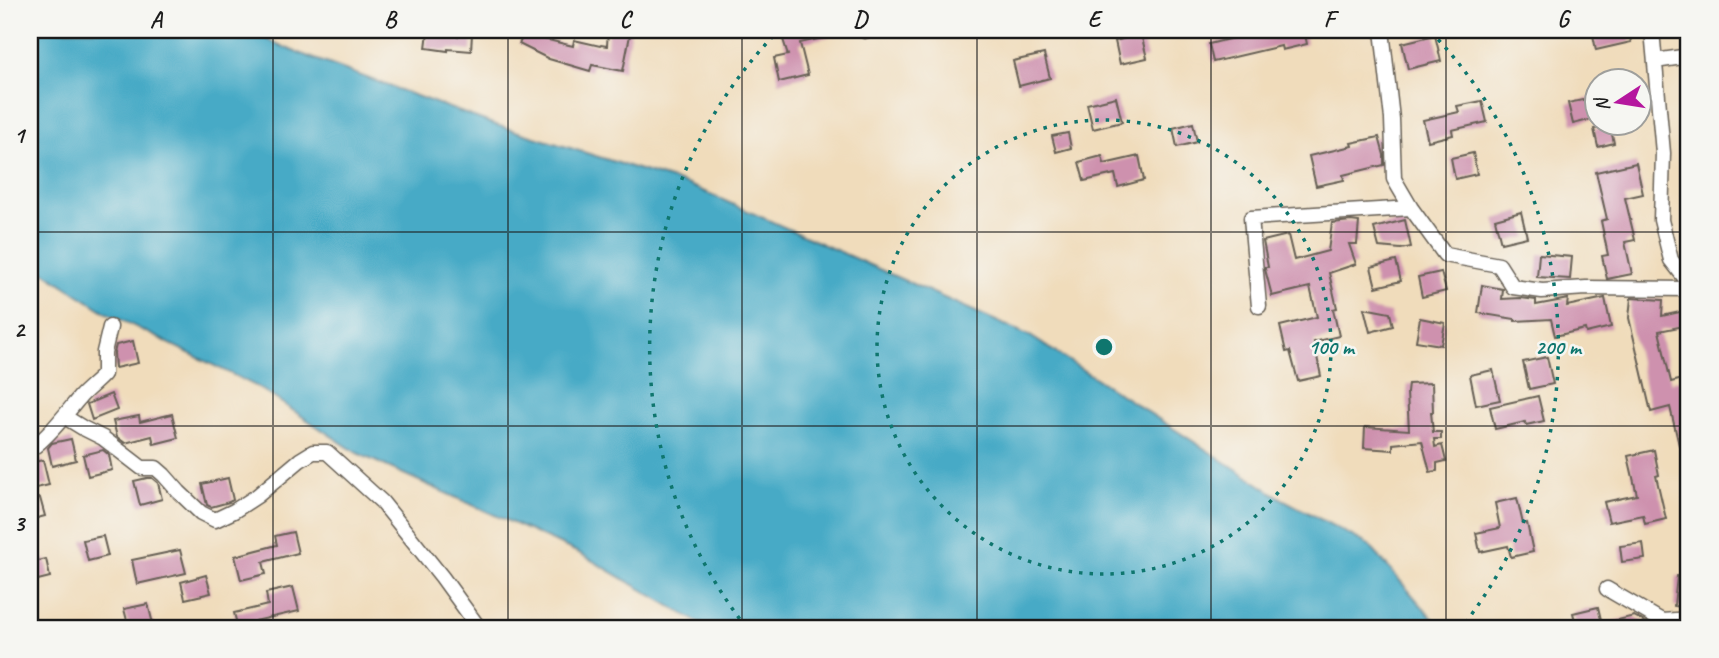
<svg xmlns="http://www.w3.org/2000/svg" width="1719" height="658" viewBox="0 0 1719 658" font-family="Caveat,sans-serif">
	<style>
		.water { fill: #46aac6; stroke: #316371; stroke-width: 2 }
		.building { fill: #ce91ae }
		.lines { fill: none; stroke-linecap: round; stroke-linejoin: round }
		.minor-casing { stroke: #665f54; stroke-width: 17 }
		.minor { stroke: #fff; stroke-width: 14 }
		.grid { fill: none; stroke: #1c1c1c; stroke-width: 2; stroke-opacity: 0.55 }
		.ring { fill: none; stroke: #0f766e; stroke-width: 3.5; stroke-dasharray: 3.5 7 }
		.centre { fill: #0f766e; stroke: #f6f6f2; stroke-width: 3.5 }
		.ring-label { font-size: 21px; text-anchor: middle; font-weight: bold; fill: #0f766e; stroke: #f6f6f2; stroke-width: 5; stroke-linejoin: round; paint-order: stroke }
		.neatline { fill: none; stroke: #1c1c1c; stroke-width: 2.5 }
		.grid-label { font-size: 23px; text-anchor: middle; font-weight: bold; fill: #1c1c1c }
	</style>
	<rect width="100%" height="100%" fill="#f6f6f2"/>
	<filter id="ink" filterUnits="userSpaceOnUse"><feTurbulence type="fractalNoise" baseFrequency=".0143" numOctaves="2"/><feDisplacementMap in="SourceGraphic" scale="14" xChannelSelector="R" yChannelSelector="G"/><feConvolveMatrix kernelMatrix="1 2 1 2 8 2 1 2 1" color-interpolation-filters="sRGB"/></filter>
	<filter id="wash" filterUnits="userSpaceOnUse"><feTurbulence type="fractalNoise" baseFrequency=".00686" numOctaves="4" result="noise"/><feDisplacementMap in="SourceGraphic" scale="28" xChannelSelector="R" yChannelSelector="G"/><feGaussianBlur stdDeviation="1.57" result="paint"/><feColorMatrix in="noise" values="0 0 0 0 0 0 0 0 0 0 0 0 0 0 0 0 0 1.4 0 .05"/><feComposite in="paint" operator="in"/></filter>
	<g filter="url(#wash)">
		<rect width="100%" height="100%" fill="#f0dcbb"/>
		<!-- water -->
		<path class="water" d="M30 30H246L293 51 493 124 689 185 1030 336 1284 500 1369 545 1441 628H708L579 553 357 453 258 387 107 313 30 263Z"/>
		<g id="blocks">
			<!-- building -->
			<path class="building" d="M526 30 540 38 573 46 574 40 600 46 601 45 607 46 608 30H631L623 71 592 65 590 71 549 59 519 44Z
				M780 30H836L837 35 800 43 808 75 779 82 774 58 788 55Z
				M1239 30H1304L1307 44 1282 50 1281 46 1213 62 1209 44 1241 36Z
				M1592 30H1628L1631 42 1596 50Z
				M428 32 458 36V33L472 34 471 51 448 49V51L426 48Z
				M1141 34 1147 58 1120 64 1115 41Z
				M1435 35 1441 61 1408 69 1402 43Z
				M1044 54 1050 78 1019 86 1013 61Z
				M1116 97 1122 122 1093 129 1087 104Z
				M1597 97V118L1573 124 1568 103Z
				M1482 101 1487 122 1452 130 1453 135 1428 141 1423 120 1459 112 1457 106Z
				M1193 123 1197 142 1177 147 1173 128Z
				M1610 126 1614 143 1598 147 1594 129Z
				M1068 133 1071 148 1056 152 1052 136Z
				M1379 137 1384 155V165L1343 175 1344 180 1316 186 1309 156 1352 146 1351 143Z
				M1473 153 1477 174 1455 179 1451 158Z
				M1102 156 1104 164 1139 156 1144 180 1118 187 1115 174 1084 181 1079 162Z
				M1636 163 1643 194 1625 198 1635 240 1625 242 1632 274 1607 279 1602 256 1608 255 1601 221 1607 219 1596 172Z
				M1521 212 1527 237 1501 243 1495 219Z
				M1405 220 1411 247 1401 249 1379 247 1374 228Z
				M1351 221 1359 222 1357 244H1349L1356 264 1329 273 1337 308 1333 309 1339 336 1314 342 1321 376 1298 381 1290 351 1286 352 1280 326 1317 317 1310 287 1272 296 1265 269V267H1268L1263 241 1288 235 1294 260 1328 251 1332 223Z
				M1539 254 1572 257 1570 279 1537 277Z
				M1396 261 1401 281 1376 287 1371 267Z
				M1441 272 1446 291 1422 297 1418 277Z
				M1482 285 1503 289 1502 299 1521 298 1536 300V305L1568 299 1567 306 1605 298 1611 327 1586 333 1585 329 1555 336 1551 319 1515 321V319L1478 313Z
				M1631 298 1663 300 1662 316 1689 310V325L1659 331 1671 382 1683 379 1689 409V443L1679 445 1670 407 1651 412 1629 318Z
				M1364 308 1390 313 1393 326 1370 332Z
				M1420 318 1445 323 1441 345 1416 341Z
				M133 341 138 363 115 368 114 353 116 345Z
				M1547 357 1553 384 1529 389 1523 362Z
				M1493 370 1500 400 1476 405 1470 375Z
				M1432 383 1433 412H1431L1433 432H1441V439H1434L1435 447 1442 445 1446 461 1437 463V471L1430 472 1422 441 1393 444V450L1364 448 1365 427 1409 430 1407 393 1408 384Z
				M111 394 117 410 92 420 87 404Z
				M1538 396 1544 421 1526 425 1525 422 1495 429 1490 407Z
				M172 414 178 438 154 444 152 436 125 443 117 437 113 421 139 416 140 422Z
				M71 439 76 460 52 466 48 448 52 443Z
				M103 450 109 455 112 470 88 476 83 455Z
				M1654 450 1659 475 1656 476 1666 519 1645 524 1643 515 1609 522 1604 502 1637 495 1628 456Z
				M43 460 49 485 32 489 30 482V463Z
				M147 478H152L158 483 162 499 140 505 134 481Z
				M228 478 233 500 229 502 211 507 207 505 202 484Z
				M40 498 45 516 30 520V500Z
				M1517 498 1523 524 1527 523 1533 552 1511 557 1508 546 1480 552 1476 533 1500 528 1495 503Z
				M293 532 298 553 263 562 266 574 241 580 235 556 277 545 275 536Z
				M103 536 108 556 88 561 83 540Z
				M1643 543 1645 559 1622 562 1620 546Z
				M180 550 186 573 137 584 132 560Z
				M46 559 50 577 30 582V563Z
				M206 575 211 593 185 599 181 582Z
				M1677 576 1689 577V608L1674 606Z
				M293 587 299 611 255 621 257 628H238L234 613 268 605 266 593Z
				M148 604 154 628H129L124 609Z
				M1598 607 1602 624 1634 616 1648 624 1649 628H1577L1573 613Z"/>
		</g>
	</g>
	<g filter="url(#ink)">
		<use href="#blocks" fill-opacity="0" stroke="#665f54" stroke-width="2"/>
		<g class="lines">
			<defs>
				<path id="minor" d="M864 30 865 31
					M1382 30 1392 119 1394 179 1411 208 1445 255 1499 265 1513 287 1542 291 1586 288 1689 289
					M1652 30 1663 153 1661 220 1671 260 1689 283
					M1655 61 1689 56
					M1259 306 1251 218 1411 208
					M65 417 83 428 103 438 142 468H156L164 475 179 492 201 513 215 520 234 511 257 496 300 460 313 452H327L382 502 442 577 479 628
					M30 450C50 435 64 416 80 397 87 389 97 382 104 374V352L110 327
					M1607 589 1662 621 1689 619"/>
			</defs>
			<!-- minor casing -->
			<use href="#minor" class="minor-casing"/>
			<!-- minor -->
			<use href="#minor" class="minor"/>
		</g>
	</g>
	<!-- grid -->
	<path class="grid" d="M273 30V628M508 30V628M742 30V628M977 30V628M1211 30V628M1446 30V628M30 232H1689M30 426H1689"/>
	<!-- distance rings -->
	<g class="ring">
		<circle cx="1104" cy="347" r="227"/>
		<path d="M746 627A454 454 0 0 1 777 32M1431 32A454 454 0 0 1 1462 627"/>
	</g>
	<circle cx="1104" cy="347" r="10" class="centre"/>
	<g class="ring-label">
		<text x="1331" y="354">100 m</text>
		<text x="1558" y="354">200 m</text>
	</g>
	<!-- margin -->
	<rect width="1719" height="658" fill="none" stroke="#f6f6f2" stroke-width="77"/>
	<!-- north arrow -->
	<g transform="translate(1618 102) rotate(258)"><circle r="33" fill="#f6f6f2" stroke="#9f9f9c" stroke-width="2"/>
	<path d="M0-5L12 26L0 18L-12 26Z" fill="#b5179e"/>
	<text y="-10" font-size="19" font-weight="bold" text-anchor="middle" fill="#1c1c1c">N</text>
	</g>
	<rect x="38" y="38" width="1642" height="582" class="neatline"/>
	<g class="grid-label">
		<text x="156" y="27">A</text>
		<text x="390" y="27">B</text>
		<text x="625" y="27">C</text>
		<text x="860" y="27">D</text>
		<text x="1094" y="27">E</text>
		<text x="1329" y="27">F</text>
		<text x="1563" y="27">G</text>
		<text x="19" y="143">1</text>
		<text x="19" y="337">2</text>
		<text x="19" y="531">3</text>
	</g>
</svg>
